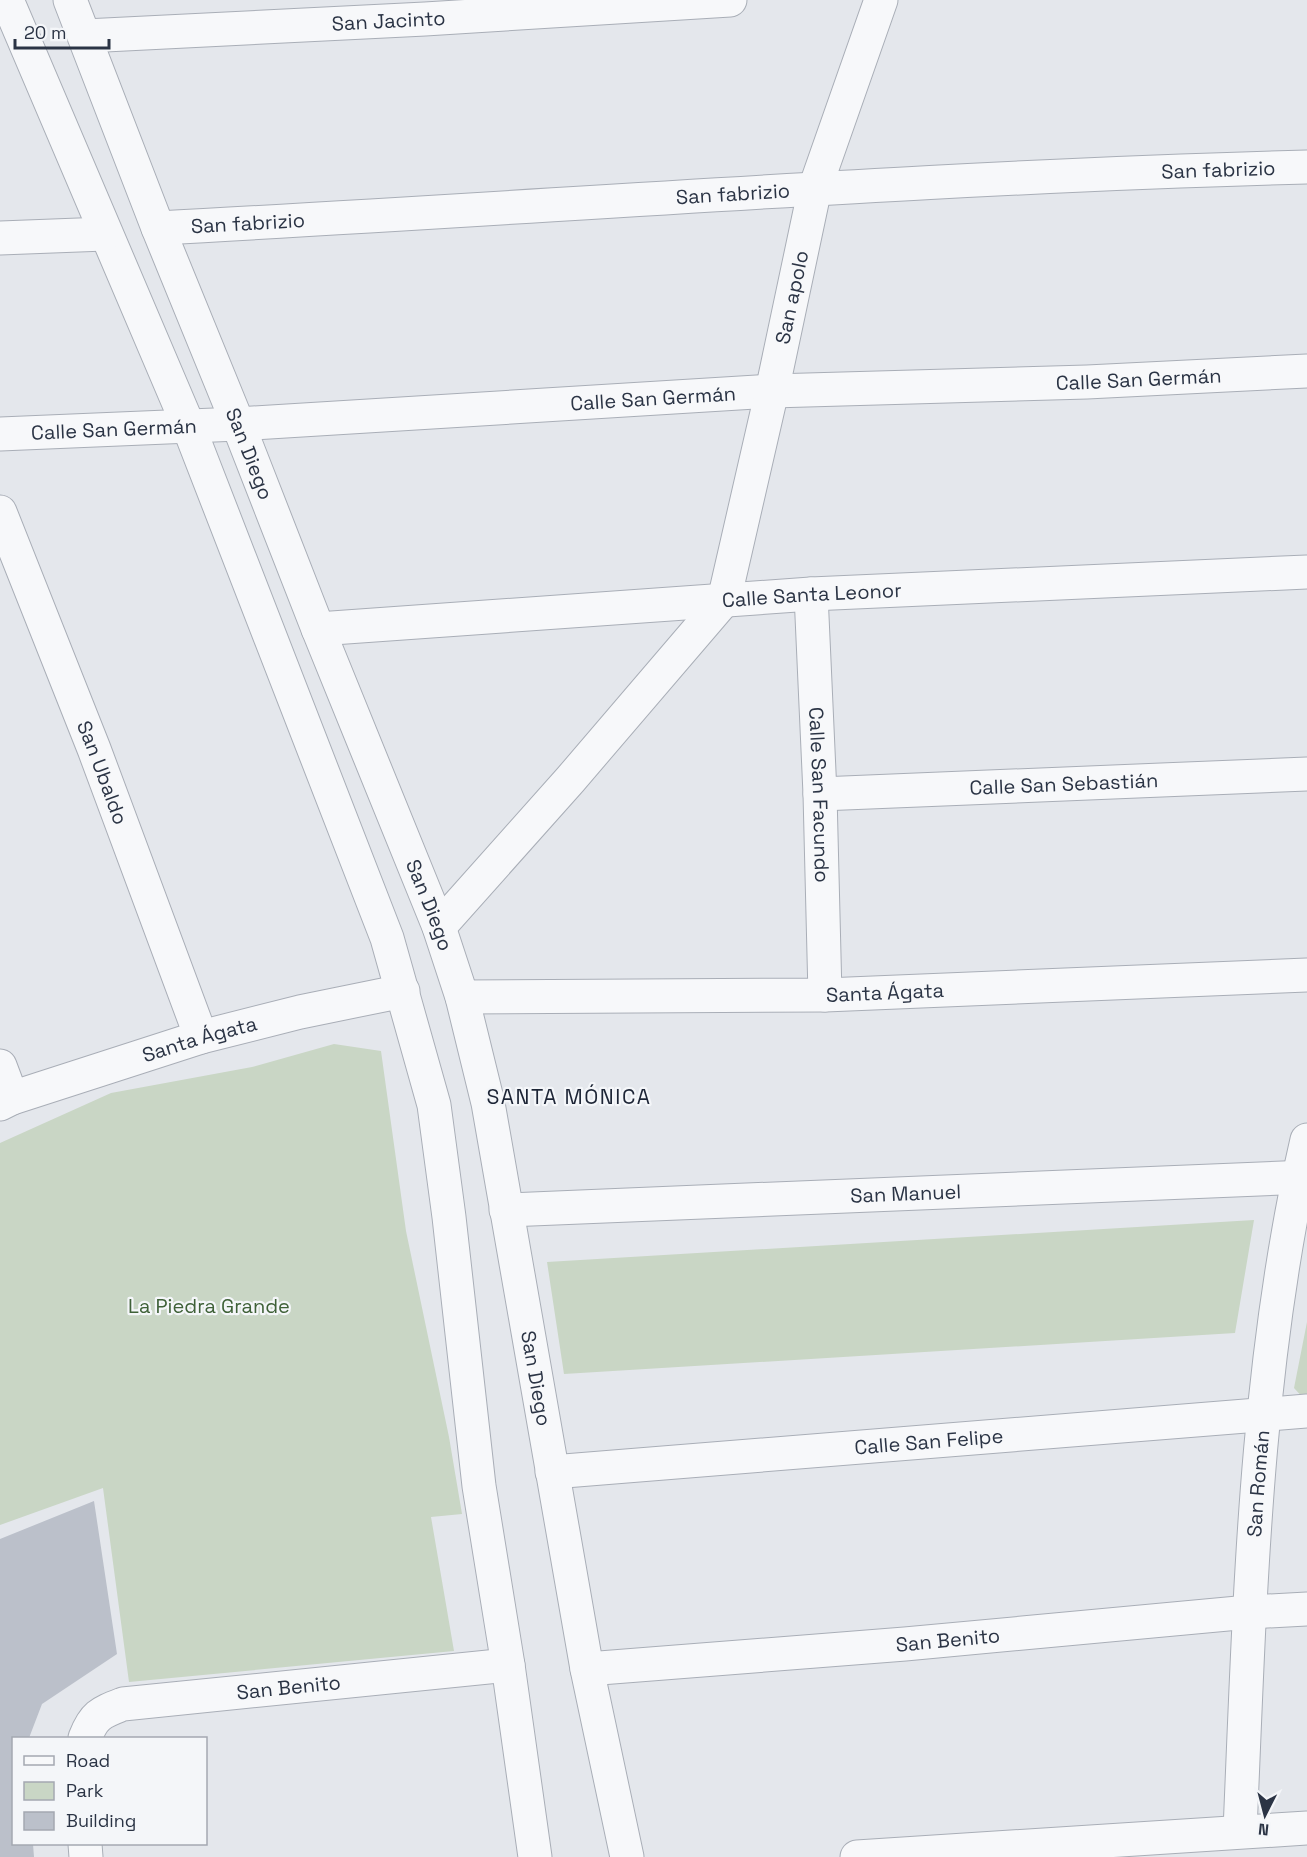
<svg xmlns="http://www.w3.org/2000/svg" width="1307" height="1857" viewBox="0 0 1307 1857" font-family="'Space Grotesk',sans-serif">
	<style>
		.green { fill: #c9d6c5 }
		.building { fill: #bbc0ca }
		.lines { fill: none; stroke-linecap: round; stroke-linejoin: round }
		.minor-casing { stroke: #a9aeb7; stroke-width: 35 }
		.minor { stroke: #f7f8fa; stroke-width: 33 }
		.labels { text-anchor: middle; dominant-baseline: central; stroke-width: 4.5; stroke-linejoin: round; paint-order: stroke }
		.street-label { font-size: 20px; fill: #2b3445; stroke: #f4f6f9 }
		.park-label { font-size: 20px; fill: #3f6138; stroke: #f4f6f9 }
		.neighbourhood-label { font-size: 21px; letter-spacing: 1.5px; fill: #1d2536; stroke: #f4f6f9 }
	</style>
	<rect width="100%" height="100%" fill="#e4e7ec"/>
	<!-- green -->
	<path class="green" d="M334 1044 381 1051 406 1231 449 1437 462 1514 431 1517 454 1651 129 1682 103 1488 0 1525V1143L111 1093 252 1067Z
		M1254 1220 1235 1333 564 1374 547 1262Z
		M1307 1322V1402L1294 1388Z"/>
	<!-- building -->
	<path class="building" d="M94 1501 117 1654 42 1704 29 1738H14V1844H33L34 1857H0V1539Z"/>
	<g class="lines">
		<defs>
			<g id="minor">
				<path d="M7 0 188 425 387 938 434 1105 449 1217 479 1486 508 1665 535 1857"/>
				<path id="s1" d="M70 0 158 228 238 424 318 629 439 927 462 997 488 1103 587 1669 627 1857"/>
				<path id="s2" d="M85 36 425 19 730 0"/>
				<path id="s3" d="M158 228C541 208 924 177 1307 167"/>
				<path d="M0 238 105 234"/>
				<path id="s4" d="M0 434 238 424 772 391 1087 382 1307 371"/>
				<path id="s5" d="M0 512 94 749 201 1037"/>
				<path id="s6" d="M811 594 820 794 825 995"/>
				<path id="s7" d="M318 629 811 594 1307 572"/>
				<path id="s8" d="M820 794 1307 774"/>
				<path id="s9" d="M439 927 570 780 724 600 772 391 815 188 881 0"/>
				<path id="s10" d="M462 997 825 995 1307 975"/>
				<path d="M0 1066 12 1098"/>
				<path id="s11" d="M0 1104 12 1098 201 1037 300 1012 403 991"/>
				<path id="s12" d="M506 1210 1307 1177"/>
				<path id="s13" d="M552 1472 1307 1411"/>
				<path id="s14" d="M587 1669 905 1644 1249 1612 1307 1609"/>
				<path id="s15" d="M85 1738C94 1715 100 1713 123 1704L508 1665"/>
				<path id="s16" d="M1240 1831C1250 1600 1255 1366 1307 1140"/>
				<path d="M85 1844 86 1857"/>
				<path d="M857 1857 1307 1828"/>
			</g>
		</defs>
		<!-- minor casing -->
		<use href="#minor" class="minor-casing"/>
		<!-- minor -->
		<use href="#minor" class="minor"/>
	</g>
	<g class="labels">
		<!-- street labels -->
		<g class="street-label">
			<text stroke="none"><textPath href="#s2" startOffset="304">San Jacinto</textPath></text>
			<text stroke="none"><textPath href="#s3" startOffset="1062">San fabrizio</textPath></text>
			<text stroke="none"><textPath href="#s3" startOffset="576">San fabrizio</textPath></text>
			<text stroke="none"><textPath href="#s3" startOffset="90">San fabrizio</textPath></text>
			<text stroke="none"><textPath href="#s9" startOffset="744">San apolo</textPath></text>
			<text stroke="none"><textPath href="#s4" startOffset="1140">Calle San Germán</textPath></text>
			<text stroke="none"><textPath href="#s4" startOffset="654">Calle San Germán</textPath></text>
			<text stroke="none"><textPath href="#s4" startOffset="114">Calle San Germán</textPath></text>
			<text stroke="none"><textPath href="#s1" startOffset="488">San Diego</textPath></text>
			<text stroke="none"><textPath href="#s7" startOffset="495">Calle Santa Leonor</textPath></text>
			<text stroke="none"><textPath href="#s5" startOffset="280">San Ubaldo</textPath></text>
			<text stroke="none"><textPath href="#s8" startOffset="244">Calle San Sebastián</textPath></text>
			<text stroke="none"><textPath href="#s6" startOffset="201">Calle San Facundo</textPath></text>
			<text stroke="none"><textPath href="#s1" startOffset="974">San Diego</textPath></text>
			<text stroke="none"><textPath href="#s10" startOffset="423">Santa Ágata</textPath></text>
			<text stroke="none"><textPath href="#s11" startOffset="210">Santa Ágata</textPath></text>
			<text stroke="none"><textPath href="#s12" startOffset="400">San Manuel</textPath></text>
			<text stroke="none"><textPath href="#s1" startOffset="1460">San Diego</textPath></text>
			<text stroke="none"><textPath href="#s13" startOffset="378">Calle San Felipe</textPath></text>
			<text stroke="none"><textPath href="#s16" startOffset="348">San Román</textPath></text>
			<text stroke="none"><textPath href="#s14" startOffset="362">San Benito</textPath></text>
			<text stroke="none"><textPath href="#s15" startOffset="220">San Benito</textPath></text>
		</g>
		<!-- park labels -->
		<g class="park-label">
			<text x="209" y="1306">La Piedra Grande</text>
		</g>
		<!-- neighbourhood labels -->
		<g class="neighbourhood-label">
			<text x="569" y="1096">SANTA MÓNICA</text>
		</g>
	</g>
	<!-- legend -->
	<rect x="12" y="1737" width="195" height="108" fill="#f4f6f9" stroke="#a4a8b1" stroke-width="1.5"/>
	<rect x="24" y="1756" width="30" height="9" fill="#f7f8fa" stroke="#a4a8b1" stroke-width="1.5"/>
	<text x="66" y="1767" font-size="18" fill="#2b3445">Road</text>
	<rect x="24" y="1782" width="30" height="18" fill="#c9d6c5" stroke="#a4a8b1" stroke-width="1.5"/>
	<text x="66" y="1797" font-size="18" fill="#2b3445">Park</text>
	<rect x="24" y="1812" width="30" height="18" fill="#bbc0ca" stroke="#a4a8b1" stroke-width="1.5"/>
	<text x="66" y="1827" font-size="18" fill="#2b3445">Building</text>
	<!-- north arrow -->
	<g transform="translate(1265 1815) rotate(186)" stroke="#f4f6f9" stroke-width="4.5" paint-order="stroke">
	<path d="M0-4.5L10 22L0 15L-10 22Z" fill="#2b3445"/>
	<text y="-9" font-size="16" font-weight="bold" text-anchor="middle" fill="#2b3445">N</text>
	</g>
	<!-- scale -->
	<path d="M15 39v9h94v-9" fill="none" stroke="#2b3445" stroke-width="3"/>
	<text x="24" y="39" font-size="18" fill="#2b3445" stroke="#f4f6f9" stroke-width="4.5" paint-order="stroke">20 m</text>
</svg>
